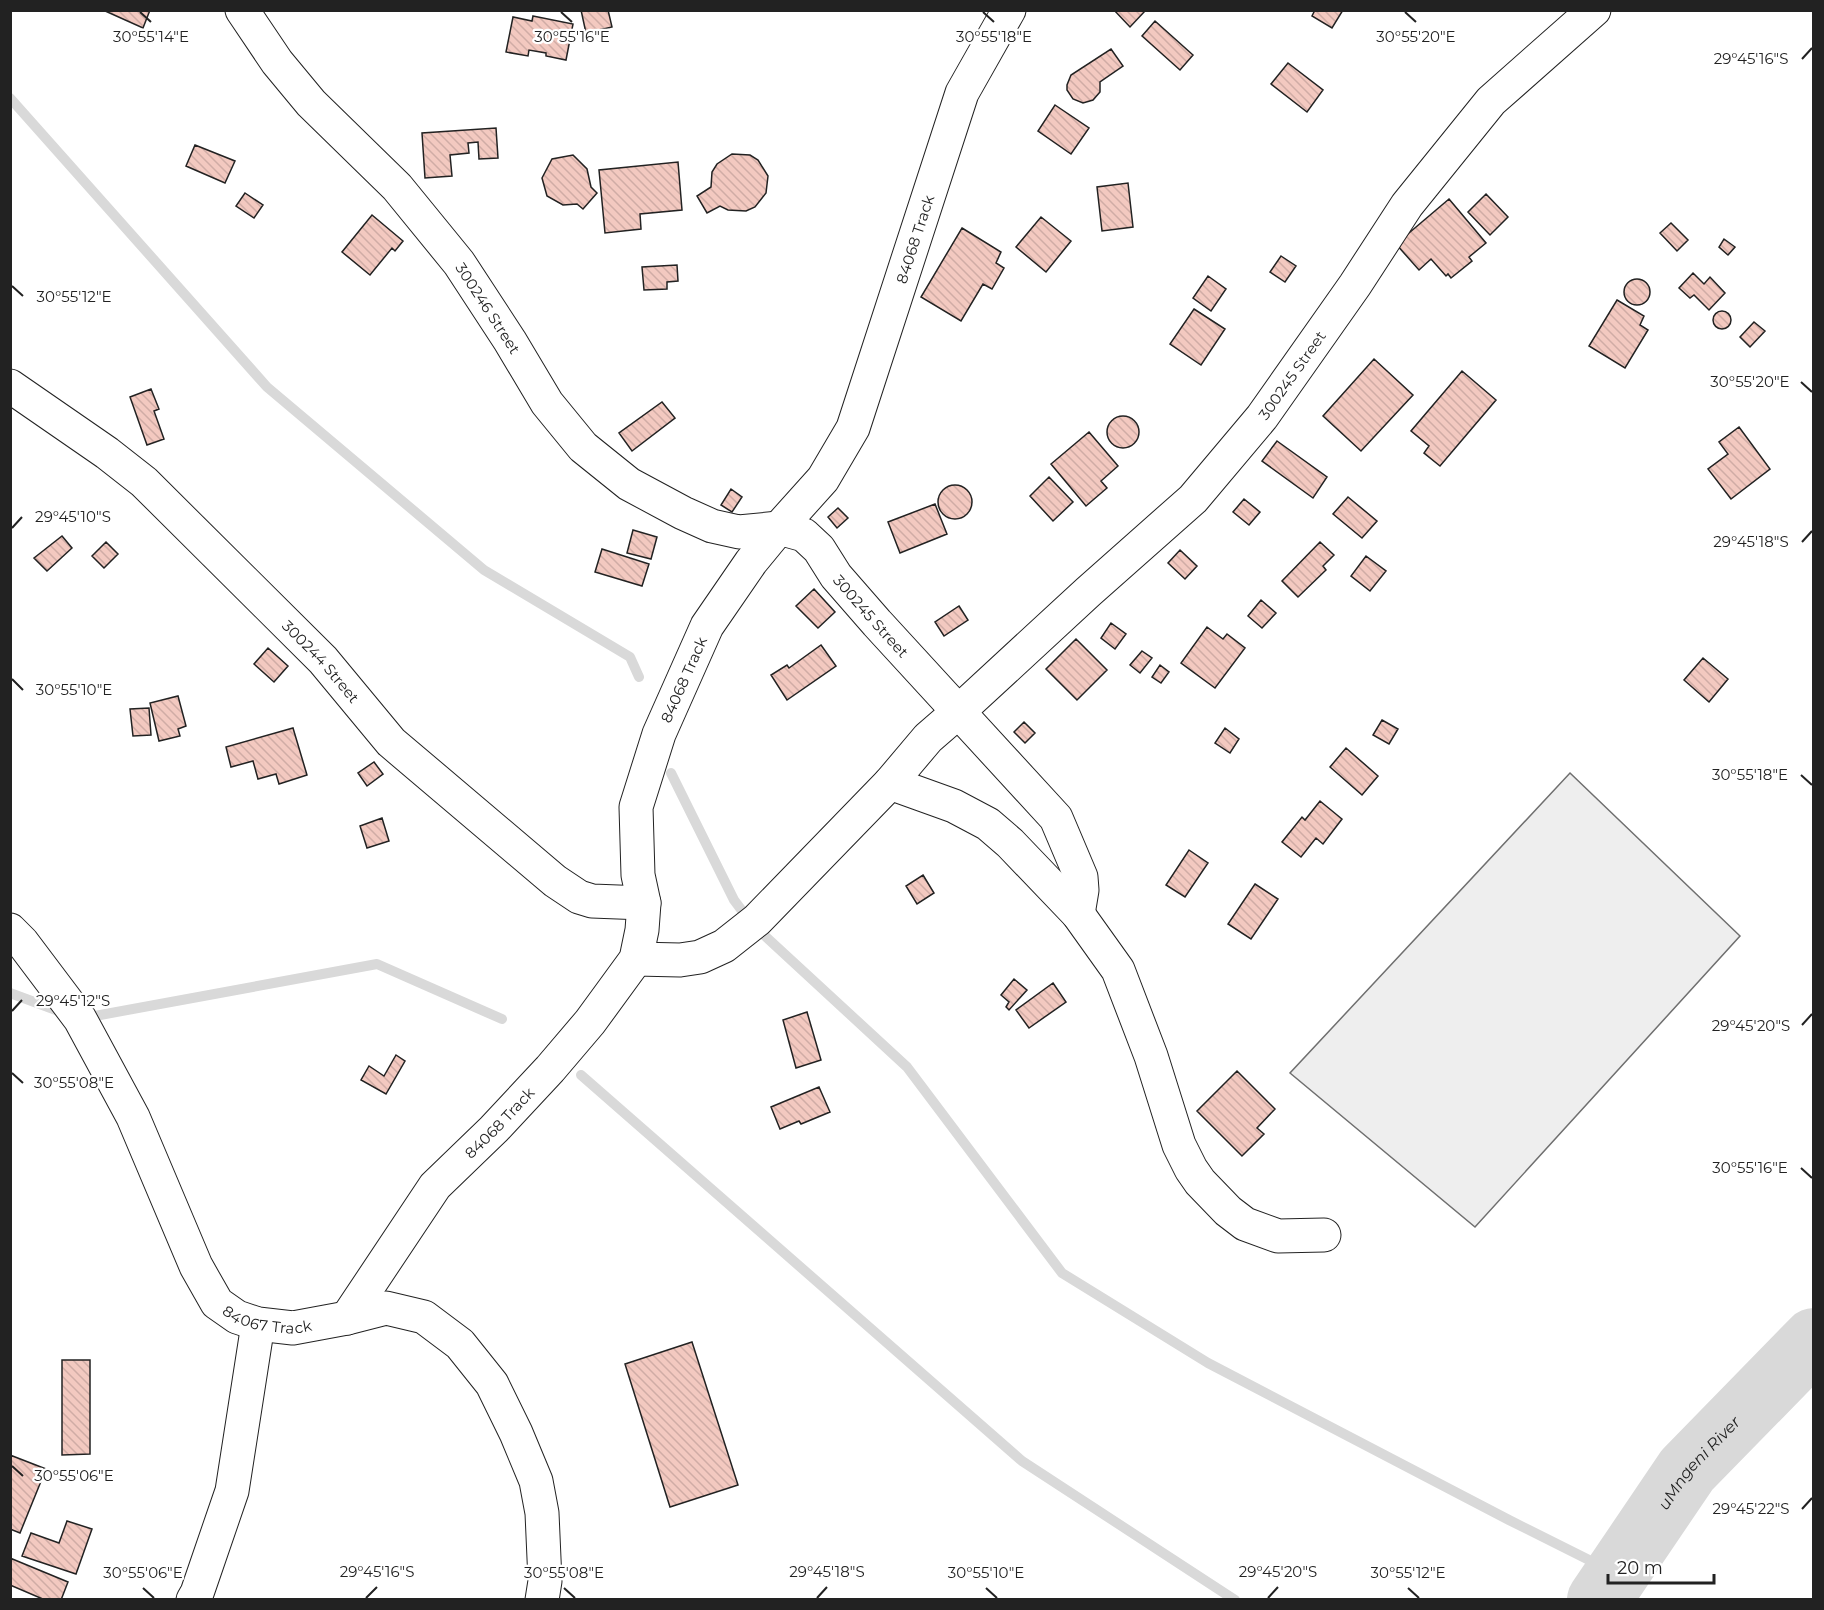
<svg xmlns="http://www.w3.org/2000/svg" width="1824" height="1610" viewBox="0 0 1824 1610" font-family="Montserrat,sans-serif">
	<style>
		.green { fill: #eee; stroke: #6f6f6f; stroke-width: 1.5 }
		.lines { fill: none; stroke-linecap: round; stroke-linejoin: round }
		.stream { stroke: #d9d9d9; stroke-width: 10 }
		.river { stroke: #d9d9d9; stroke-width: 64 }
		.building { fill: url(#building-back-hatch); stroke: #222; stroke-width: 1.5 }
		.minor-casing { stroke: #222; stroke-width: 35 }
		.minor { stroke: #fff; stroke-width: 33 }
		.ticks { fill: none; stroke: #222; stroke-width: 2 }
		.labels { text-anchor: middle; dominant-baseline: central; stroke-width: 4.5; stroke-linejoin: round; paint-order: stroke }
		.street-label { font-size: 15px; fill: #222; stroke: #fff }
		.water-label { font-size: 16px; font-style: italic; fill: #222; stroke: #fff }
		.ticks-label { font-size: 15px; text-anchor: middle; fill: #222; stroke: #fff; stroke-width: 4.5; stroke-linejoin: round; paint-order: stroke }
	</style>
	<defs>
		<pattern id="building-back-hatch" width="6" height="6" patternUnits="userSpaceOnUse" patternTransform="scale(1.5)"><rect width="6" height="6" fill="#f3c9c0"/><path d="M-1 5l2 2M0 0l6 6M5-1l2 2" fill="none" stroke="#d0aca5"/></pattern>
	</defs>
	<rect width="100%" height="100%" fill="#fff"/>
	<!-- green -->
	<path class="green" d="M1570 773 1740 936 1475 1227 1290 1073Z"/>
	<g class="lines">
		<!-- stream -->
		<path class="stream" d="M10 98 267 387 484 570 630 657 639 677
			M671 773 734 900 752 924 907 1067 1062 1273 1208 1363 1509 1520 1617 1574
			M10 993 64 1013
			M84 1018 377 964 502 1019
			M581 1075 1022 1461 1235 1600"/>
		<!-- river -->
		<path class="river" id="s1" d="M1599 1600 1687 1470 1814 1340"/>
	</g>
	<!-- building -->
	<path class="building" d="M103 10H150L143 28Z
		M581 10H608L612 27 586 33Z
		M1114 10H1145V11L1130 27Z
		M1315 10H1343L1332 28 1312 16Z
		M533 16 573 24 566 60 546 56V53L529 50 528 56 506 52 513 17 532 21Z
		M1155 21 1193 55 1180 70 1142 36Z
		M1111 49 1123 66 1100 82V92L1093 100 1083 103 1073 99 1067 90V85L1071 75Z
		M1288 63 1323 90 1307 112 1271 84Z
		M1055 105 1089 128 1071 154 1038 131Z
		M496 128 498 158 479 159 478 142 468 143 469 153 450 155 452 176 425 178 422 133Z
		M195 145 235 161 225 183 186 166Z
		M732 154 750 155 758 160 768 176 766 193 755 207 746 211 728 210 720 206 707 213 697 196 711 187 712 172 717 164Z
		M573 155 587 169 591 187 597 193 583 209 577 204 563 205 547 196 542 178 552 159Z
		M678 162 682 210 640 214 641 229 605 233 599 170Z
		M1128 183 1133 227 1102 231 1097 187Z
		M245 193 263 205 254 218 236 206Z
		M1486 194 1508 217 1490 235 1468 212Z
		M1449 199 1486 243 1469 257 1472 261 1451 278 1448 274 1446 276 1431 259 1419 270 1396 244Z
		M372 215 403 241 395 251 392 248 370 275 342 252Z
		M1041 217 1071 241 1046 272 1016 247Z
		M1671 223 1688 240 1677 251 1660 233Z
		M962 228 1001 252 996 263 1004 268 992 289 983 284 961 321 921 297Z
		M1724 239 1735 247 1728 255 1719 247Z
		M1281 256 1296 266 1285 282 1270 272Z
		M677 265 678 281 667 282V289L644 290 642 267Z
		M1693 273 1704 284 1710 277 1725 293 1709 310 1694 295 1690 298 1679 288Z
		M1208 276 1226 289 1211 311 1193 298Z
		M1624 292a13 13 0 1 1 26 0a13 13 0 1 1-26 0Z
		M1617 300 1644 316 1640 325 1648 330 1625 368 1589 346Z
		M1194 309 1225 329 1201 365 1170 344Z
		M1713 320a9 9 0 1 1 18 0a9 9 0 1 1-18 0Z
		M1754 322 1765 331 1750 347 1740 337Z
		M1374 359 1413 395 1361 451 1323 416Z
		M1462 371 1496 400 1440 466 1424 453 1429 446 1411 431Z
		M151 389 159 409 154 411 164 439 147 445 130 397Z
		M662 402 675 418 632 451 619 433Z
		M1107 432a16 16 0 1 1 32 0a16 16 0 1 1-32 0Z
		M1739 427 1770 469 1731 499 1708 469 1728 454 1719 442Z
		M1089 432 1118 466 1101 481 1107 488 1086 506 1051 464Z
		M1277 441 1327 477 1313 498 1262 461Z
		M1049 477 1073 502 1053 521 1030 496Z
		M938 502a17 17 0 1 1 34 0a17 17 0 1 1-34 0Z
		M731 489 742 497 732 512 721 505Z
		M1348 497 1377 521 1362 538 1333 514Z
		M1244 499 1260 512 1249 525 1233 512Z
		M935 504 947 534 900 553 888 522Z
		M838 508 848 518 837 528 828 517Z
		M633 530 657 537 651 559 627 553Z
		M62 536 72 548 47 571 34 558Z
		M106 542 118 554 104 568 92 556Z
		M1320 542 1334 555 1323 566 1326 570 1298 597 1282 581Z
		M602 549 649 564 642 586 595 572Z
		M1180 550 1197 566 1185 579 1168 563Z
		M1366 556 1386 571 1370 591 1351 576Z
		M814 589 835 612 818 628 796 606Z
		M1261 600 1276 613 1262 628 1248 616Z
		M959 606 968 620 944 636 935 622Z
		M1111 623 1126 634 1115 649 1101 638Z
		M1207 627 1223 639 1227 634 1245 648 1215 688 1181 663Z
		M1076 639 1107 670 1077 700 1046 669Z
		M821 645 836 666 787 700 771 675 787 665 789 668Z
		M268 648 288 666 274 682 254 664Z
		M1142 651 1152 658 1140 673 1130 665Z
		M1703 658 1728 679 1709 702 1684 680Z
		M1160 665 1169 672 1161 683 1152 677Z
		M178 696 186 726 178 729 180 736 159 741 150 703Z
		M149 708 151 735 133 736 130 709Z
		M1382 720 1398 729 1389 744 1373 735Z
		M1024 722 1035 733 1025 743 1014 732Z
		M293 728 307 775 279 784 276 774 258 779 253 761 231 767 226 747Z
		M1225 728 1239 739 1230 753 1215 743Z
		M1346 748 1378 776 1362 795 1330 767Z
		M374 762 383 774 367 786 358 773Z
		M1320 801 1342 819 1323 844 1316 838 1301 857 1282 842 1302 817 1305 820Z
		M382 818 389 841 367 848 360 826Z
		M1189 850 1208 863 1185 897 1166 885Z
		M923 875 934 893 917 904 906 886Z
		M1255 884 1278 899 1251 939 1228 924Z
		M1014 979 1027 990 1009 1010 1006 1007 1009 1002 1001 995Z
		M1053 983 1066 1002 1029 1028 1016 1010Z
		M807 1012 821 1060 796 1068 783 1020Z
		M396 1055 405 1061 386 1094 361 1080 369 1066 384 1076Z
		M1237 1071 1275 1109 1257 1128 1264 1134 1242 1156 1197 1111Z
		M819 1087 830 1112 801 1124 799 1121 780 1129 771 1107Z
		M692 1342 738 1485 670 1507 625 1364Z
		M62 1360H90V1454L62 1455Z
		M10 1455 46 1469 20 1533 10 1529Z
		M67 1521 92 1529 76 1574 22 1556 31 1533 59 1543Z
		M10 1558 68 1582 61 1600H45L10 1585Z"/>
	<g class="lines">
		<defs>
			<g id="minor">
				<path id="s2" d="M242 10 277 62 311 103 397 187 459 263 510 341 547 403 583 447 629 484 683 513 712 526 739 532 779 528 804 535 819 549 836 576 877 623 1056 818 1081 877 1082 890 1078 914"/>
				<path id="s3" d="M10 386 107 453 144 482 323 660 391 742 555 881 579 897 592 901 644 903"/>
				<path d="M890 783 954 806 988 824 1010 843 1078 914 1118 970 1151 1056 1179 1145 1191 1169 1200 1182 1228 1211 1245 1224 1278 1236 1324 1235"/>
				<path id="s4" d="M10 930 22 942 80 1019 133 1117 196 1266 217 1303 237 1317 258 1324 293 1328 347 1318 386 1308 424 1317 460 1344 492 1384 516 1433 536 1481 542 1513 545 1581 542 1600"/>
				<path id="s5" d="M636 959 680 960 700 957 724 946 757 920 890 783 928 738 958 712 1088 592 1193 499 1262 417 1355 285 1407 205 1491 101 1594 10"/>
				<path id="s6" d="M347 1318 435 1186 494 1129 550 1069 590 1022 636 959 642 930 644 903 638 875 636 807 659 734 707 626 751 562 779 528 823 479 853 428 962 93 1009 10"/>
				<path d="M193 1600 197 1593 232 1491 258 1324"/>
			</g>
		</defs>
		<!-- minor casing -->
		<use href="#minor" class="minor-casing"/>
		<!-- minor -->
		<use href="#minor" class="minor"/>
	</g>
	<!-- ticks -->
	<path class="ticks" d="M140 12 151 22M561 12 572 22M983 12 994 22M1405 12 1416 22M1802 59 1812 48M12 286 23 296M1801 382 1812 392M12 528 22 517M1802 542 1812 531M12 679 23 690M1801 775 1812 785M12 1011 22 1000M1802 1025 1812 1014M12 1073 23 1083M1801 1168 1812 1178M12 1466 23 1476M1802 1509 1812 1498M143 1588 154 1598M564 1588 575 1598M986 1588 997 1598M1408 1588 1419 1598M366 1598 377 1587M817 1598 827 1587M1268 1598 1278 1587"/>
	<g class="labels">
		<!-- street labels -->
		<g class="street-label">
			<text stroke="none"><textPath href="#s6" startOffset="1256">84068 Track</textPath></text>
			<text stroke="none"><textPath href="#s2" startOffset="388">300246 Street</textPath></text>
			<text stroke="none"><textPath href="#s5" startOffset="898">300245 Street</textPath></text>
			<text stroke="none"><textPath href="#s2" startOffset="908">300245 Street</textPath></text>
			<text stroke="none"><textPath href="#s3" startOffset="417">300244 Street</textPath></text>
			<text stroke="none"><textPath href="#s6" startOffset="752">84068 Track</textPath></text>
			<text stroke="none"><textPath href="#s6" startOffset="249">84068 Track</textPath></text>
			<text stroke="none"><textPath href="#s4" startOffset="484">84067 Track</textPath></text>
		</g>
		<!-- water labels -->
		<g class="water-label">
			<text stroke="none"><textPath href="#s1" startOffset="170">uMngeni River</textPath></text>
		</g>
	</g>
	<g class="ticks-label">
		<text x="151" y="42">30°55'14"E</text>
		<text x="572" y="42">30°55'16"E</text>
		<text x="994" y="42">30°55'18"E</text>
		<text x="1416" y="42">30°55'20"E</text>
		<text x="1751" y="64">29°45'16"S</text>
		<text x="74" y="302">30°55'12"E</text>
		<text x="1750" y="387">30°55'20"E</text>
		<text x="73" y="522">29°45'10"S</text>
		<text x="1751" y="547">29°45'18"S</text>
		<text x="74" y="695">30°55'10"E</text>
		<text x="1750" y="780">30°55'18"E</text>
		<text x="73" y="1006">29°45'12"S</text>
		<text x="1751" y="1031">29°45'20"S</text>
		<text x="74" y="1088">30°55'08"E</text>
		<text x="1750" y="1173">30°55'16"E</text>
		<text x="74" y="1481">30°55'06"E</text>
		<text x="1751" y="1514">29°45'22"S</text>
		<text x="377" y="1577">29°45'16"S</text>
		<text x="827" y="1577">29°45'18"S</text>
		<text x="1278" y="1577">29°45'20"S</text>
		<text x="143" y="1578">30°55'06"E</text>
		<text x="564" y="1578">30°55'08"E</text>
		<text x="986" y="1578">30°55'10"E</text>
		<text x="1408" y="1578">30°55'12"E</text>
	</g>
	<!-- border -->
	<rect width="1824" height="1610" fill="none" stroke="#222222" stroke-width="24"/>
	<!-- scale -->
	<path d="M1608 1574v9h106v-9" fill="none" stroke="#222222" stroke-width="3"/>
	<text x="1617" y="1574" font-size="18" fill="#222222" stroke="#ffffff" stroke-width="4.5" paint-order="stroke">20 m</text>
</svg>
